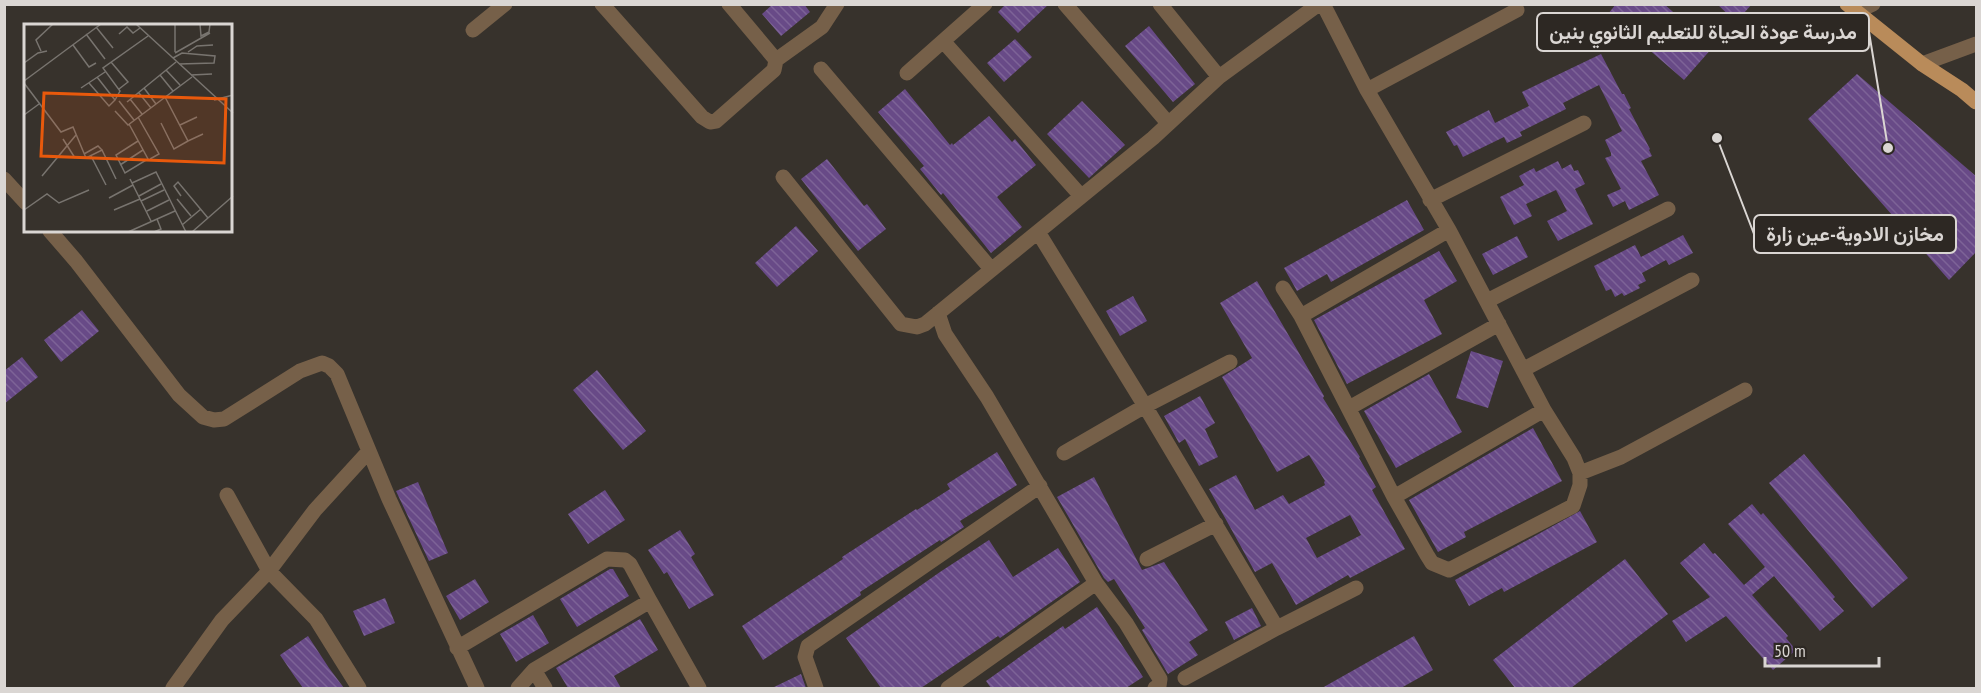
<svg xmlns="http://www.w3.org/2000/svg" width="1981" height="693" viewBox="0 0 1981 693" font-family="'PT Sans Narrow',Vazirmatn,sans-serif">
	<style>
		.building { fill: url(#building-back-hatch); fill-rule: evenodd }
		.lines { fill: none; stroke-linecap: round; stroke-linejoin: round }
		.minor { stroke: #766049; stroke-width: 15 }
		.major { stroke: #b98b5a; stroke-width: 15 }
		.inset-road { fill: none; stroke: #78746f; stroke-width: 1.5 }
		.view { fill: #e8590c; fill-opacity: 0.15; stroke: #e8590c; stroke-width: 3 }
		.inset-edge { fill: none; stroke: #dad6d3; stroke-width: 3 }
		.leader { fill: none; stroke: #dad6d3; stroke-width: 2 }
		.callout-dot { fill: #dad6d3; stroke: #2d2823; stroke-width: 2 }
		.callout { fill: #2d2823; stroke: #dad6d3; stroke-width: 2 }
		.callout-label { font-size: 20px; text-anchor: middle; font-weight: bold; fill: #dad6d3 }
	</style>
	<defs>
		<pattern id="building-back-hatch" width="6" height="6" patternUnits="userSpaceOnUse" patternTransform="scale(1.5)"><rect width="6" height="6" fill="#684a87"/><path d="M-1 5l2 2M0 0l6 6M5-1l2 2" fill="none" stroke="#7d6397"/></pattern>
	</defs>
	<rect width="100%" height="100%" fill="#37322c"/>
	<!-- building -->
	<path class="building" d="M773 4H804L810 12 781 36 762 14Z
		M1006 4H1049L1018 33 998 12Z
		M1616 4H1664L1713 47 1684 80 1608 14Z
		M1717 4H1752L1736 22Z
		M1149 26 1195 84 1173 102 1125 46Z
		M1015 39 1032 57 1004 82 987 63Z
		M1601 54 1622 94H1624L1631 108 1629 109 1650 149 1649 150 1652 156 1641 161 1659 195 1629 210 1625 201 1613 207 1607 195 1621 189 1605 158 1611 156V153L1605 140 1622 131 1599 85 1563 103 1566 109 1520 132 1522 136 1507 143 1504 137 1463 157 1457 145 1454 146 1446 132 1489 110 1495 123 1529 106 1522 92Z
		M1857 74 1977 177V251L1949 280 1808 119Z
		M905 89 950 145 952 143 953 145 989 116 1012 142 1015 139 1036 165 997 197 1022 227 991 253 943 193 941 195 920 169 924 166 878 112Z
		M1082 101 1125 145 1089 178 1047 134Z
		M827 159 864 206 867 204 886 229 858 251 801 179Z
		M1558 161 1562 169 1571 164 1574 171 1578 170 1585 184 1575 189 1593 224 1558 241 1547 221 1567 211 1556 190 1526 204 1532 216 1514 225 1500 197 1524 185 1519 176 1534 168 1536 172Z
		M1407 200 1424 230 1331 282 1327 274 1297 291 1284 268Z
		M796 226 818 251 777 287 755 263Z
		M1683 235 1693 253 1669 265 1666 260 1642 273 1646 281 1638 285 1640 288 1624 296 1622 293 1615 297 1611 289 1606 291 1594 266 1635 245 1641 257Z
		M1517 236 1528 257 1493 275 1482 254Z
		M1439 251 1457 281 1424 300 1442 334 1347 384 1314 320Z
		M1257 281 1324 396 1323 398 1360 457 1359 458 1376 487 1372 490 1405 549 1350 578 1348 575 1296 605 1272 563 1255 572 1209 489 1236 475 1255 510 1283 495 1289 504 1325 485 1324 482 1325 481 1309 455 1277 472 1222 377 1252 358 1220 303ZM1350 515 1361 535 1317 558 1306 538Z
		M1133 296 1147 321 1120 336 1106 311Z
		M82 310 99 331 61 362 44 340Z
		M1471 351 1503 361 1488 408 1456 398Z
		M22 357 38 377 4 404V371Z
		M597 370 646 431 623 450 573 390Z
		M1429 374 1462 432 1396 468 1364 411Z
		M1200 396 1215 423 1205 429 1218 457 1199 466 1185 439 1179 443 1164 416Z
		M1533 428 1562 481 1464 532 1466 537 1438 552 1409 500Z
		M997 452 1017 485 960 521 964 527 941 542 940 540 860 592 861 595 763 660 742 626 843 559 842 557 916 509 917 510 950 489 947 484Z
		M1804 454 1908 578 1872 608 1769 483Z
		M1094 477 1142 570 1164 562 1208 630 1189 642 1198 655 1168 674 1142 630 1145 628 1114 579 1108 582 1104 578 1057 497Z
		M418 482 448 553 429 561 396 491Z
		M605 490 625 520 588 544 568 514Z
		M1752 504 1761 515 1763 513 1835 597 1833 599 1844 611 1820 631 1774 576 1752 595 1788 636 1786 638 1796 650 1773 670 1726 616 1686 642 1672 621 1710 597 1680 563 1704 543 1713 554 1715 553 1744 585 1765 567 1728 524Z
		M1580 511 1597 542 1504 592 1502 588 1469 606 1455 580Z
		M680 530 695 554 691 557 714 595 689 609 667 572 664 574 648 550Z
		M989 540 1013 577 1058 548 1080 582 1000 638 998 636 921 688H881L846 638 940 572Z
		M1625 559 1668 614 1571 688H1515L1493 660Z
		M610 569H613L629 596 577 627 560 599Z
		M475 579 489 602 460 620 446 596Z
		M385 598 395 623 364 636 353 611Z
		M1097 607 1143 677 1126 688H991L986 681 1063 626 1065 629Z
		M1252 608 1261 626 1234 640 1225 622Z
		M533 615 549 643 516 662 500 634Z
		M640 619 658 650 614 676 621 688H568L556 668Z
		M308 636 329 668 344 688H303L295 677 280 655Z
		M1414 636 1433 670 1401 688H1322Z
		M801 674 806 688H772Z"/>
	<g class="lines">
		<!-- minor -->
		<path class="minor" d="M602 4 702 117 710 122 716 121 774 70 776 60 729 4
			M1065 4 1168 123
			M1160 4 1219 77
			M1323 4 1367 90 1449 230 1544 410 1574 458 1580 473 1621 457 1745 390
			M1856 12 1873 4
			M473 30 505 4
			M943 41 1081 196
			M776 60 822 27 837 4
			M1922 64 1976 44
			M821 69 991 269
			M907 73 985 4
			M1367 90 1517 10
			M783 177 901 324 917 327 925 324 1153 138 1219 77 1319 4
			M4 179 26 203
			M1430 200 1584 123
			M50 231 76 261 179 395 203 417 214 420 224 419 300 371 322 363 329 366 337 374 389 499 477 688
			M1038 232 1145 406 1277 628 1185 678
			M1283 288 1301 316 1394 497 1427 555 1432 563 1449 570 1573 506 1580 485V473
			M1487 301 1668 209
			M938 313 945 334 987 397 1096 583 1126 623 1160 679 1159 686 1155 688
			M1301 316 1449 230
			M1524 369 1692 280
			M1349 408 1499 324
			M1064 453 1145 406 1230 362
			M227 495 269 571 316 619 359 688
			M1394 497 1544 410
			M1147 559 1216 524
			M1277 628 1356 588
			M457 648 607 559 625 560 630 564 650 601
			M534 670 545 688
			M173 688 222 620 269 571 315 510 369 451
			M518 688 534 670 650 601 699 688
			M816 688 805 657 808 646 1040 486
			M948 688 1096 583"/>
		<!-- major -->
		<path class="major" d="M1847 4 1922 64 1962 90 1976 102"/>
	</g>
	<!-- overview -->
	<g transform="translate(24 24)">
		<rect width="208" height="208" fill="#37322c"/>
		<path class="inset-road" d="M112 0 209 89M126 0H147M176 0 177 12 185 8 186 0M151 1V28M72 3 89 24M62 10 81 35M95 10 103 3 109 9 116 4M49 21 65 43 72 39M17 27 12 16 29 0M164 28 173 22 189 21M151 29 186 9M149 34 158 29 191 32 190 39 155 40M87 38 104 58 95 65M0 39 14 29 23 27M142 46 156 61M136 51 149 67M167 51 188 50M0 57 77 0M0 59 37 108 49 103 62 134 78 126 92 155M65 59 85 82 91 76 73 53M57 64 81 48M120 64 132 80M115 69 127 84M141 73 164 117 179 110M106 75 118 90M91 76 96 67 79 44 124 12M190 76 209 71M95 77 110 96M103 78 152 38M91 87 104 101 168 53M0 91 15 80M114 93 135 130 126 135M137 99 150 125 164 117M105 100 124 135 101 149 92 131 114 117M156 101 173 93M39 115 51 134M60 130 74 122 78 126M67 132 82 161M96 141 119 126M18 152 52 111M106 155 127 197M108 159 132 148 162 208M115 172 137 160M157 172 150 162 154 158 184 194M85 174 109 161M153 175 167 192M117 177 140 166M0 186 23 170 35 179 65 166M90 186 116 175M123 187 145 176M158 201 177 185M104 208 151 187M130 208 137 205 133 195M168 208 209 172"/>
		<path class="view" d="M20 69 202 75 200 139 17 132Z"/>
		<rect width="208" height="208" class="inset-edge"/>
	</g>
	<!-- callouts -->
	<path class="leader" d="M1888 148L1869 32M1717 138L1754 234"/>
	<g class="callout-dot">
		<circle cx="1888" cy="148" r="6"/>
		<circle cx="1717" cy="138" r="6"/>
	</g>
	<g class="callout">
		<rect x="1537" y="13" width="332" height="38" rx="6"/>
		<rect x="1754" y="215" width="202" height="38" rx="6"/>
	</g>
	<g class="callout-label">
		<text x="1703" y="39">مدرسة عودة الحياة للتعليم الثانوي بنين</text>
		<text x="1855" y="241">مخازن الادوية-عين زارة</text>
	</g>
	<!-- border -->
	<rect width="1981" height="693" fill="none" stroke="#dad6d3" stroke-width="12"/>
	<!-- scale -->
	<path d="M1765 657v9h114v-9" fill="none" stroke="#dad6d3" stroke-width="3"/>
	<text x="1774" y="657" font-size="18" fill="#dad6d3" stroke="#2d2823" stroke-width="4.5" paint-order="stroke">50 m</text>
</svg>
